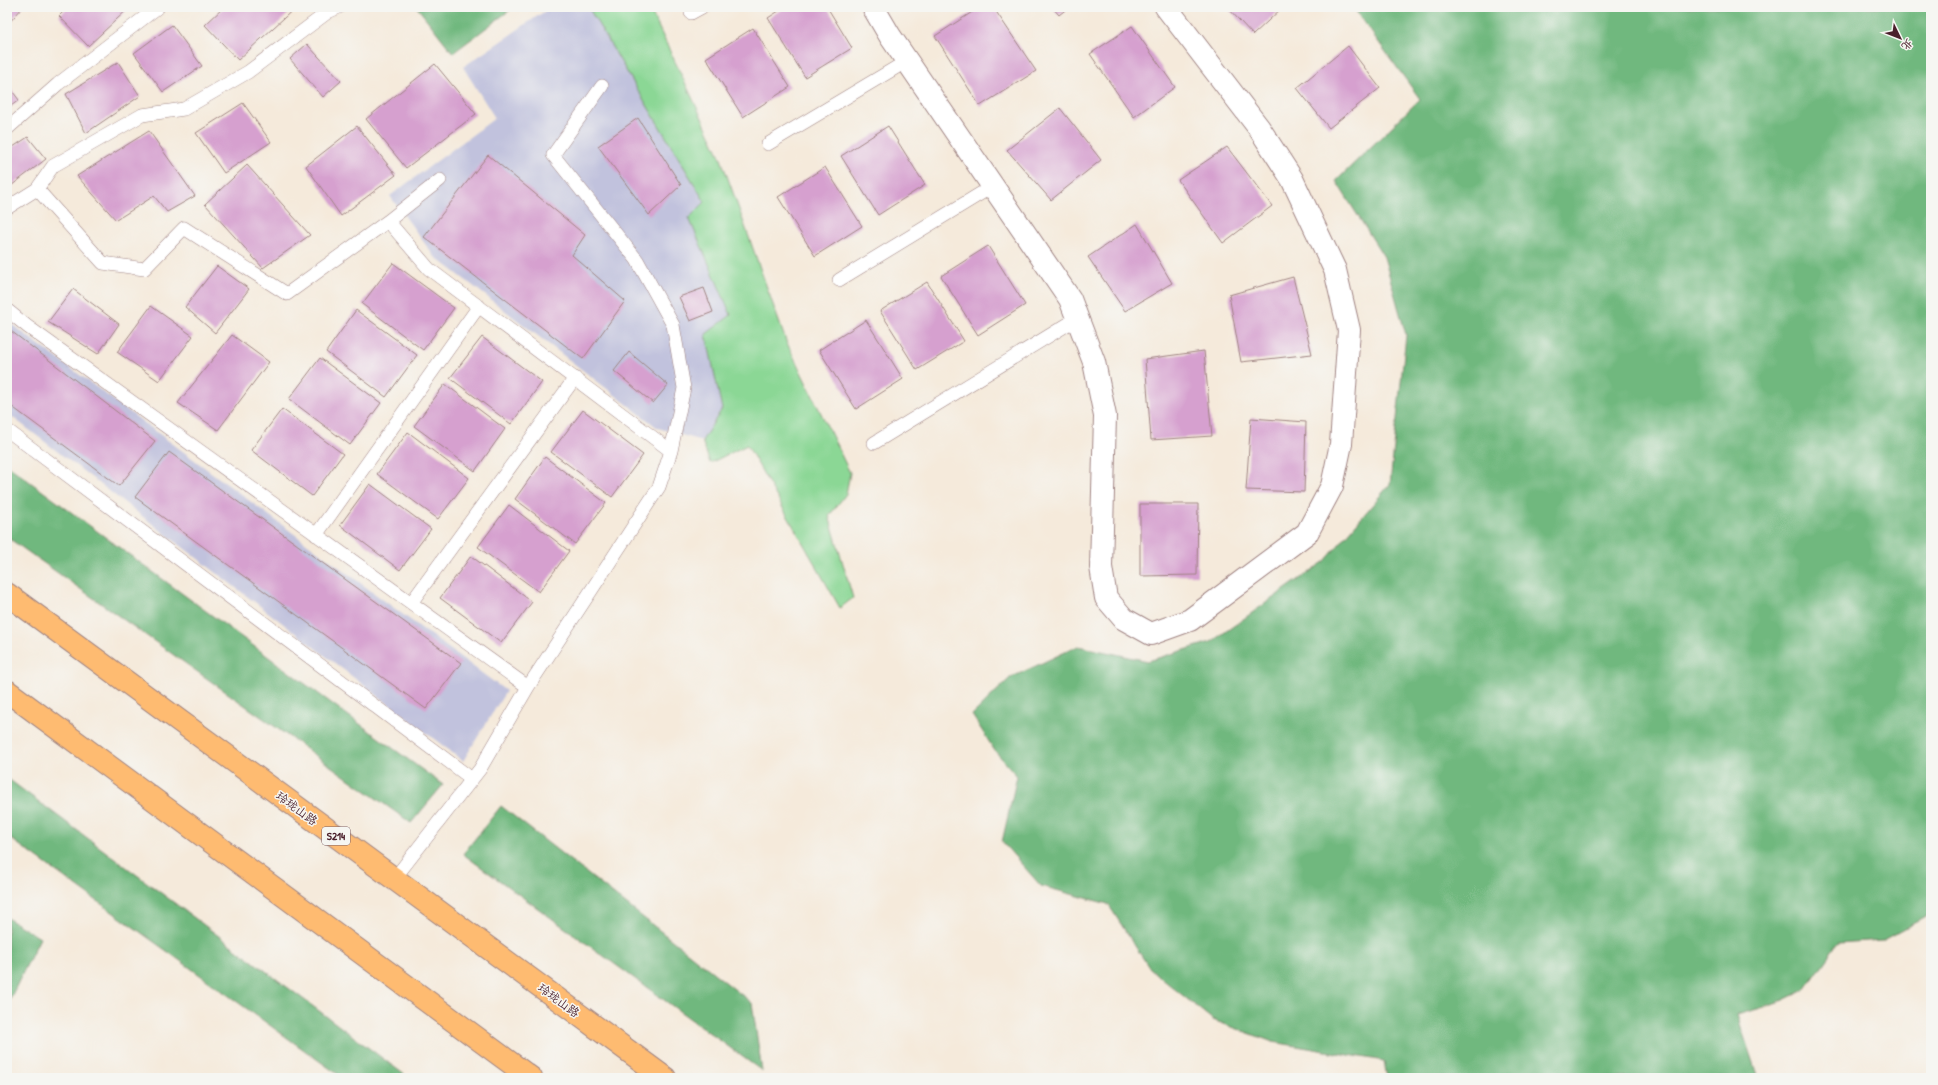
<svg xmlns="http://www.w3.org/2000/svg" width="1938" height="1085" viewBox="0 0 1938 1085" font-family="'Patrick Hand','LXGW WenKai TC',sans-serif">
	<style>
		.industrial { fill: #c1c2dd }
		.green { fill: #8bd795; stroke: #6a7b60 }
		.forest { fill: #70b87e; stroke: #5d6c54 }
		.building { fill: #d6a0cf }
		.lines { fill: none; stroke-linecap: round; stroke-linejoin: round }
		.service-casing { stroke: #a08483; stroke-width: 14 }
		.minor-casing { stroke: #a08483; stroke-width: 24 }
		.primary-casing { stroke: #a08483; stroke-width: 24 }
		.service { stroke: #fff; stroke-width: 13 }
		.minor { stroke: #fff; stroke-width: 22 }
		.primary { stroke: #febb71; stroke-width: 22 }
		.labels { text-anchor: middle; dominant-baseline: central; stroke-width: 3; stroke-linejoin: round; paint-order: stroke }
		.shield { fill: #f6f6f2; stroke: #7e6067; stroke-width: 1 }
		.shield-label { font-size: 11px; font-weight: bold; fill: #4a1f2b }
		.street-label { font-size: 12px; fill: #4a1f2b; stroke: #f6f6f2 }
	</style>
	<rect width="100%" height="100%" fill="#f6f6f2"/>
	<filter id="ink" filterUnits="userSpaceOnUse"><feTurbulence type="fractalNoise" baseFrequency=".025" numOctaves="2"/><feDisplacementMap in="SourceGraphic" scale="8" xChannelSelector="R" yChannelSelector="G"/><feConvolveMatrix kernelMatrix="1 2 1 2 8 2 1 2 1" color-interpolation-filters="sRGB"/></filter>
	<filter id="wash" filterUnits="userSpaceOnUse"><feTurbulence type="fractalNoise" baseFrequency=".012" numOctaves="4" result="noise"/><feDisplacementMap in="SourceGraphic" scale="16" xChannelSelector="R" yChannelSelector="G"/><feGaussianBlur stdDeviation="0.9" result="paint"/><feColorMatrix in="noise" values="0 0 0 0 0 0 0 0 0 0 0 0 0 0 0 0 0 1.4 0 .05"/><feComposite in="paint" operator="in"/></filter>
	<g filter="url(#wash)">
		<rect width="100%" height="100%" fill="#f5eadb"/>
		<!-- industrial -->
		<path class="industrial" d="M551 7H588L705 202 689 218 731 315 706 334 722 409 702 441 658 428 434 256 390 196 495 118 463 67Z
			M7 321 506 691 463 761 7 413Z"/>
		<!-- green -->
		<path class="green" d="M588 7H649L720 156 786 341 850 473 846 494 829 516 853 598 840 608 747 445 710 463 702 441 722 409 706 334 731 315 689 218 705 202Z"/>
		<!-- forest -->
		<path class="forest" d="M417 7H514L453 53Z
			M1353 7H1931V914L1883 940 1838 943 1805 990 1778 1003 1737 1015 1758 1078H1387L1384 1061 1273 1042 1213 1020 1150 969 1108 904 1041 886 1002 842 1017 776 995 751 972 715 1010 678 1078 646 1148 661 1211 642 1325 561 1390 484 1406 335 1384 257 1336 181 1420 99Z
			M7 465 443 785 411 823 7 537Z
			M7 778 409 1078H343L7 836Z
			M501 806 752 1003 762 1071 463 854Z
			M7 918 40 938 7 1005Z"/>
		<g id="blocks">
			<!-- building -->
			<path class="building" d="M7 7H23L7 25Z
				M68 7H130L88 46 59 16Z
				M224 7H296L238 60 205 25Z
				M785 7H827L852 48 805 77 768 18Z
				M980 7H993L1036 71 980 106 935 36Z
				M1052 7H1069L1059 15Z
				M1227 7H1283L1253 35Z
				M172 25 202 66 163 92 134 53Z
				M1132 26 1175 87 1134 117 1090 54Z
				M753 28 790 87 743 117 706 58Z
				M307 44 341 81 323 97 290 59Z
				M1348 46 1380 88 1329 128 1297 88Z
				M118 62 140 96 86 133 66 94Z
				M435 64 476 114 406 168 366 119Z
				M7 84 19 100 7 109Z
				M243 103 271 142 224 173 196 133Z
				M1060 108 1101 160 1051 200 1007 150Z
				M638 118 681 185 649 215 598 146Z
				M357 126 396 175 341 216 306 166Z
				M888 126 925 185 878 215 841 156Z
				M149 131 195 196 167 212 154 196 116 220 77 176Z
				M28 137 46 159 7 189V151Z
				M1227 147 1272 206 1223 243 1178 180Z
				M488 155 585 235 572 255 625 301 583 359 424 237Z
				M247 165 310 235 263 268 205 204Z
				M825 167 862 226 815 256 778 197Z
				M1137 224 1172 283 1125 311 1088 257Z
				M988 246 1025 305 978 335 941 276Z
				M393 263 454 308 423 350 362 304Z
				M217 266 249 289 215 333 185 307Z
				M1293 277 1312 354 1241 362 1229 295Z
				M927 282 964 341 917 370 880 311Z
				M704 288 713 312 690 321 679 297Z
				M73 289 119 324 98 354 48 322Z
				M151 306 193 336 159 381 117 352Z
				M356 310 417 355 386 397 326 352Z
				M866 320 903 379 856 409 819 350Z
				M7 328 155 441 119 486 7 403Z
				M232 335 269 362 218 430 178 403Z
				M482 337 542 382 511 424 450 378Z
				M1204 351 1212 436 1151 440 1145 359Z
				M629 352 668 385 653 403 614 371Z
				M320 358 381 403 350 445 289 399Z
				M445 384 505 429 475 471 414 426Z
				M282 409 343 454 312 496 251 450Z
				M583 410 643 455 612 497 551 452Z
				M1251 418 1306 422 1304 492 1246 490Z
				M408 432 469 478 438 519 377 474Z
				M169 452 461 663 426 709 135 497Z
				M545 457 606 503 575 544 515 499Z
				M370 484 431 529 400 570 340 525Z
				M1140 504H1198L1197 575 1140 576Z
				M509 505 569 551 539 592 478 547Z
				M471 556 532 602 501 643 440 598Z"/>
		</g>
	</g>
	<g filter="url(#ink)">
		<use href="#blocks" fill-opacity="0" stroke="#a08483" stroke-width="1"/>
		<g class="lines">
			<defs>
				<path id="service" d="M691 13 702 7
					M7 129 58 84 158 7
					M768 144 907 61
					M440 180 388 221 429 269 671 451
					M37 189 103 263 144 269 184 228 287 294 388 221
					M7 208 37 189 53 166 142 115 184 109 248 72 328 12 339 7
					M839 280 993 186
					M7 310 28 327 528 687
					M7 430 472 779
					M874 443 1078 318
					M316 535 479 306
					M411 603 575 378
					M394 879 480 769 528 687 659 487 671 451 684 388 673 325 637 260 553 155 602 86"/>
				<path id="minor" d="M873 7 890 36 1070 299 1094 362 1105 416 1101 567 1106 598 1124 619 1151 634 1190 620 1307 533 1332 486 1341 444 1349 330 1335 270 1292 179 1259 128 1166 7"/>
				<path id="primary" d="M7 594 665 1078
					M7 691 531 1078"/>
			</defs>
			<!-- service casing -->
			<use href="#service" class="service-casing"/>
			<!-- minor casing -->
			<use href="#minor" class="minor-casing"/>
			<!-- primary casing -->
			<use href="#primary" class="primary-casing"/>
			<!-- service -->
			<use href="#service" class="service"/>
			<!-- minor -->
			<use href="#minor" class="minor"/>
			<!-- primary -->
			<use href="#primary" class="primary"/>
		</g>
	</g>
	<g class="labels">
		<!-- shield labels -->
		<rect class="shield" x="322" y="827" width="28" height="18" rx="3"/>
		<g class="shield-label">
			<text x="336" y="836">S214</text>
		</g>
		<!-- street labels -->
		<g class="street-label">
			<text transform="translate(297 808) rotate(36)">玲珑山路</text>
			<text transform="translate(559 1000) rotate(36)">玲珑山路</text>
		</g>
	</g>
	<!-- margin -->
	<rect width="1938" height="1085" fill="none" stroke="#f6f6f2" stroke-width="24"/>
	<!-- north arrow -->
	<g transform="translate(1900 38) rotate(133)" stroke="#f6f6f2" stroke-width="3" paint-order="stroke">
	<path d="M0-3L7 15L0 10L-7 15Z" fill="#4a1f2b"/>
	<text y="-6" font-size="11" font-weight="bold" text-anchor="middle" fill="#4a1f2b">北</text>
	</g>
</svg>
